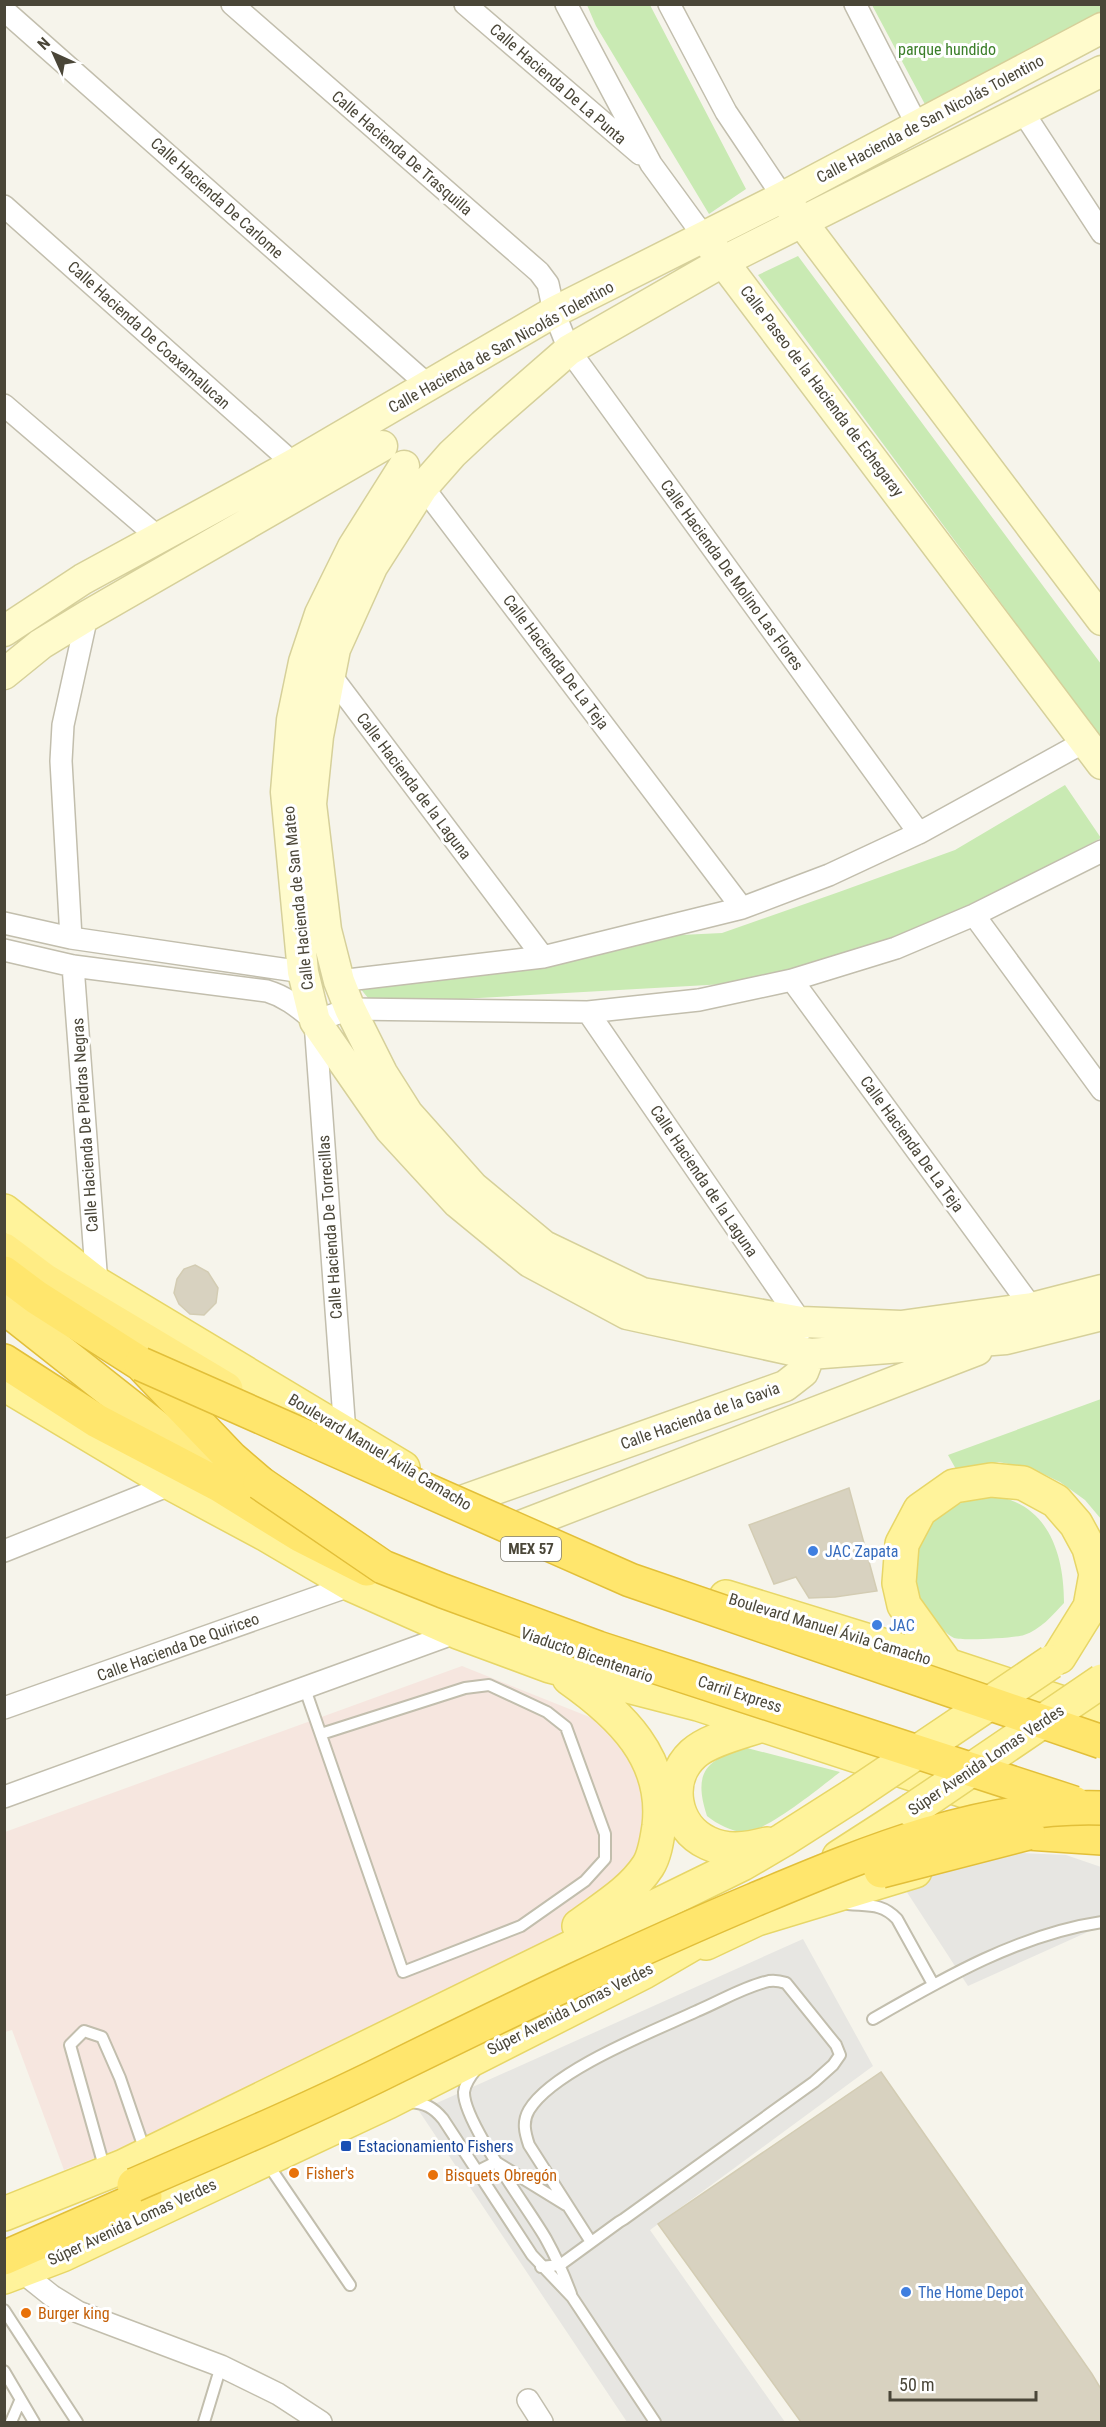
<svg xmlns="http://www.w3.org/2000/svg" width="1106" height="2427" viewBox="0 0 1106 2427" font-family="'Roboto Condensed',sans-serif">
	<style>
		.medical { fill: #f6e6df }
		.green { fill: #c9eab3 }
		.parking { fill: #e7e6e2 }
		.building { fill: #d8d2c0; stroke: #d3ccb3; stroke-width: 1.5 }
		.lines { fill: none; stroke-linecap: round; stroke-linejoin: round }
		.service-casing { stroke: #c2bead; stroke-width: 14 }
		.minor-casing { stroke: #c2bead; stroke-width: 24 }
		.secondary-casing { stroke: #d6d09a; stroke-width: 33 }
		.primary-casing { stroke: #e7d667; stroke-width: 36 }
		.trunk-casing { stroke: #e2bf39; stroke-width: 36 }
		.motorway-casing { stroke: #e2bf39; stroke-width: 36 }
		.service { stroke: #fff; stroke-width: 10 }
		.minor { stroke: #fff; stroke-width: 21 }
		.secondary { stroke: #fffbcc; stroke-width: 30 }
		.primary { stroke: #fff39b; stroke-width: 33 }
		.trunk { stroke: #ffec84; stroke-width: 33 }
		.motorway { stroke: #ffe66d; stroke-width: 33 }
		.primary-bridge-casing { stroke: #e7d667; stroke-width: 36; stroke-linecap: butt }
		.motorway-bridge-casing { stroke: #e2bf39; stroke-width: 36; stroke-linecap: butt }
		.primary-bridge { stroke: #fff39b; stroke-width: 33 }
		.motorway-bridge { stroke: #ffe66d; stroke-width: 33 }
		.shop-dot { fill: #3f7fe0; stroke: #fff; stroke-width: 2 }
		.transit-dot { fill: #1a4fb4; stroke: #fff; stroke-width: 2 }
		.food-dot { fill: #e8710a; stroke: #fff; stroke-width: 2 }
		.labels { text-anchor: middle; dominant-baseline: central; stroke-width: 6; stroke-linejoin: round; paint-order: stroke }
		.shield { fill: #fff; stroke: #807e74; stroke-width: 1.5 }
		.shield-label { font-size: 15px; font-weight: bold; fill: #4a4638 }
		.park-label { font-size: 16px; fill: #3b7f29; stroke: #fff }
		.street-label { font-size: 16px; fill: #4a4638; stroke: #fff }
		.shop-label { font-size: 16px; fill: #366cbe; stroke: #fff; text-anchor: start }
		.transit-label { font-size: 16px; fill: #164399; stroke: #fff; text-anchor: start }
		.food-label { font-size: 16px; fill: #c56008; stroke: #fff; text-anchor: start }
	</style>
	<rect width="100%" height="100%" fill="#f6f4eb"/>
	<!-- medical -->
	<path class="medical" d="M462 1666 602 1722 638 1756 650 1805 646 1863 579 1926 133 2143 64 2170 12 2030 5 2032V1832Z"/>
	<!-- green -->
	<path class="green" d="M587 5H650L746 189 709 214 596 26Z
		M872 5H1101V17L928 110Z
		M798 256 1101 664V738L758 275Z
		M1065 785 1101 838 1014 885 904 936 761 982 373 1004 350 976 586 958 618 938 722 933 839 892 955 850Z
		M1101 1399V1519L1085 1500 1060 1482 1033 1469 999 1462 957 1471 948 1455Z
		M987 1495C1046 1500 1064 1550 1064 1603 1053 1615 1040 1630 1024 1635 1015 1638 963 1641 954 1638 941 1632 920 1601 911 1589 913 1577 912 1563 915 1552 924 1517 955 1502 987 1495Z
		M747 1748 840 1772C822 1786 766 1832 745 1832 732 1832 717 1824 707 1816 693 1773 705 1759 747 1748Z"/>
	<!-- parking -->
	<path class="parking" d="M1000 1852 1066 1855 1101 1867V1926L968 1986 899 1880Z
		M803 1939 873 2066 650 2230 785 2422H627L419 2111Z"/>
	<!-- building -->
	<path class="building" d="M195 1265 208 1272 218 1288 216 1303 204 1315 190 1314 179 1304 174 1293 177 1279 184 1269Z
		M849 1488 877 1591 835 1597 809 1598 796 1577 774 1584 749 1525Z
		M881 2072 1092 2374 1101 2389V2422H801L658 2224Z"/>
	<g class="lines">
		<defs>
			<path id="service" d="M305 1689C338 1783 371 1877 403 1972L521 1926 585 1881 605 1859V1834L566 1727 547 1712 489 1685 465 1688 321 1734
				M848 1904C868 1906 882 1903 897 1919L933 1984
				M873 2019C944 1978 1020 1934 1102 1922
				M477 2068C472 2074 465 2083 464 2092 463 2122 529 2209 546 2239 556 2257 564 2275 571 2294
				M409 2102C425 2103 433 2107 443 2119L532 2255 572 2297 655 2422
				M267 2163 350 2285
				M105 2170 70 2045 84 2031 102 2037 120 2078 145 2151
				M476 2172 496 2162 566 2205
				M541 2267 560 2265 619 2222 624 2219 814 2082 833 2065 840 2055 836 2045 786 1983C780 1981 775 1980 769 1981 743 1987 721 2001 697 2011 654 2031 553 2070 529 2110 522 2122 525 2133 529 2145L591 2242
				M4 2310 77 2422
				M4 2371 34 2422
				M11 2422 20 2401
				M204 2422 221 2366"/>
			<path id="minor" d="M232 4 539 272 548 284 554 312 569 350 919 833
				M465 4 640 154
				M566 4 651 164 705 238
				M669 4 726 112 783 197
				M855 4 918 127
				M4 10 429 386
				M1023 112 1102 233
				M4 206 294 464
				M4 405 159 538
				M423 487 742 908
				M329 673 543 957
				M974 915 1102 1090
				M4 923 71 938 303 972
				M71 938 61 761 63 725 87 616
				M4 950 73 966 267 991C287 997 299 1008 315 1021
				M73 966 97 1284
				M792 980 1032 1308
				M339 981 543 957 742 908 829 875 919 833 1086 741
				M588 1012 801 1322 803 1329
				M315 1021 350 1009 588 1012 699 1000 792 980 896 948 974 915 1102 851
				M315 1022 345 1433
				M4 1551 172 1484
				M4 1708 352 1585
				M4 1797 458 1632
				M22 2272 52 2296 78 2312 221 2366 278 2394 321 2422
				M528 2400 542 2422"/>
			<path id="secondary" d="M1102 71 724 261 569 350 483 425 452 454 423 487 372 567 335 649 318 736 311 804 326 930 339 981 350 1009 382 1073 408 1114 473 1187 544 1246 642 1293 801 1322 901 1326 1032 1308 1102 1290
				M789 205 1102 620
				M712 247 1102 764
				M404 466 353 547 320 614 304 662 292 720 286 792 303 972 315 1021 390 1129 458 1203 530 1262 627 1314 810 1354 1006 1339 1102 1315
				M4 631 83 579 294 464 554 312 783 197 1102 28
				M4 674 41 644 87 616 382 446
				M459 1502 785 1386 803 1372 810 1354
				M518 1527 977 1350"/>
			<path id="primary" d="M4 1211 97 1284 403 1468
				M4 1384 172 1484 267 1535 352 1585 458 1632 550 1666 698 1704 1038 1815
				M726 1597 947 1665 1102 1716
				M947 1665 904 1605 899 1583 902 1544 920 1510 954 1486 991 1480 1023 1483 1056 1501 1076 1524 1089 1548 1096 1574 1090 1607 1059 1657
				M569 1678C620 1714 667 1758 659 1826 657 1839 655 1855 648 1866 631 1892 603 1908 579 1926
				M762 1725C742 1732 708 1740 693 1754 665 1780 673 1827 708 1843 726 1852 749 1849 767 1844
				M839 1857 912 1810
				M706 1943 757 1919 915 1871
				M4 2214 124 2166 742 1864 783 1840 852 1796
				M4 2277 62 2255 388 2102 644 1972 725 1925"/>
			<path id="trunk" d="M4 1250 44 1280 226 1389
				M4 1307 184 1449 218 1469"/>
			<path id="motorway" d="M4 1273 36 1297 141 1364 231 1458 260 1483
				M4 1361 97 1421 221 1486 300 1535 367 1569
				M1028 1833 1102 1838
				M4 2258 145 2196"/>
		</defs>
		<!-- service casing -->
		<use href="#service" class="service-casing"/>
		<!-- minor casing -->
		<use href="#minor" class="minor-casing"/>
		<!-- secondary casing -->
		<use href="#secondary" class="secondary-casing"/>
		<!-- primary casing -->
		<use href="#primary" class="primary-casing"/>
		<!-- trunk casing -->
		<use href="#trunk" class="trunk-casing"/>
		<!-- motorway casing -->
		<use href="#motorway" class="motorway-casing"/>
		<!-- service -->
		<use href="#service" class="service"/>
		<!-- minor -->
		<use href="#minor" class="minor"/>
		<!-- secondary -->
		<use href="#secondary" class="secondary"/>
		<!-- primary -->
		<use href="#primary" class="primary"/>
		<!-- trunk -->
		<use href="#trunk" class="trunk"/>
		<!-- motorway -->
		<use href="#motorway" class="motorway"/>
		<defs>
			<path id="primary-bridge" d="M852 1796 1051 1662
				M912 1810 1102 1681"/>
			<path id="motorway-bridge" d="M141 1364 630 1580 1102 1742
				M260 1483 383 1567 443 1591 598 1648 1074 1803
				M881 1871 1028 1833
				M134 2185C222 2147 311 2109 397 2066 515 2008 633 1951 754 1900 864 1854 980 1804 1102 1808"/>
		</defs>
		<!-- primary-bridge casing -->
		<use href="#primary-bridge" class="primary-bridge-casing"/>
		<!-- motorway-bridge casing -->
		<use href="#motorway-bridge" class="motorway-bridge-casing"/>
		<!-- primary-bridge -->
		<use href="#primary-bridge" class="primary-bridge"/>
		<!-- motorway-bridge -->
		<use href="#motorway-bridge" class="motorway-bridge"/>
	</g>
	<!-- markers -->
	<g class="shop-dot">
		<circle cx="813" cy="1551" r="6"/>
		<circle cx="877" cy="1625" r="6"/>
		<circle cx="906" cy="2292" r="6"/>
	</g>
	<rect class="transit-dot" x="340" y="2140" width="12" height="12" rx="3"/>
	<g class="food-dot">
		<circle cx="294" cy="2173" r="6"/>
		<circle cx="433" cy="2175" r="6"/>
		<circle cx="26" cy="2313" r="6"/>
	</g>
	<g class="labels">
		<!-- shield labels -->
		<rect class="shield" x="501" y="1537" width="60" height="24" rx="4.5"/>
		<g class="shield-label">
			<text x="531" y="1549">MEX 57</text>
		</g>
		<!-- park labels -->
		<g class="park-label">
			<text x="947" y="49">parque hundido</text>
		</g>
		<!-- street labels -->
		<g class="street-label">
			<text transform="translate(558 84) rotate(41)">Calle Hacienda De La Punta</text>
			<text transform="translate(930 119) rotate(-28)">Calle Hacienda de San Nicolás Tolentino</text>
			<text transform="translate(402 153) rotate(41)">Calle Hacienda De Trasquilla</text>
			<text transform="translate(217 198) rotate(42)">Calle Hacienda De Carlome</text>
			<text transform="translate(149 335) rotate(42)">Calle Hacienda De Coaxamalucan</text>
			<text transform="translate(501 347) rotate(-29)">Calle Hacienda de San Nicolás Tolentino</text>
			<text transform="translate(822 391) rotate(53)">Calle Paseo de la Hacienda de Echegaray</text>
			<text transform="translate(732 575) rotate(54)">Calle Hacienda De Molino Las Flores</text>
			<text transform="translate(556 662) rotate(53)">Calle Hacienda De La Teja</text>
			<text transform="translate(414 786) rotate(53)">Calle Hacienda de la Laguna</text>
			<text transform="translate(298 898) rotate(-96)">Calle Hacienda de San Mateo</text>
			<text transform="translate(85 1125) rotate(-94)">Calle Hacienda De Piedras Negras</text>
			<text transform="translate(912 1144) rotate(54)">Calle Hacienda De La Teja</text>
			<text transform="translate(704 1181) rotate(56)">Calle Hacienda de la Laguna</text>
			<text transform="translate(330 1227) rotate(-94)">Calle Hacienda De Torrecillas</text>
			<text transform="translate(700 1416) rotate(-20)">Calle Hacienda de la Gavia</text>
			<text transform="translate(380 1452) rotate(31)">Boulevard Manuel Ávila Camacho</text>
			<text transform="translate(830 1629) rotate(17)">Boulevard Manuel Ávila Camacho</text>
			<text transform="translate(178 1647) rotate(-20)">Calle Hacienda De Quiriceo</text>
			<text transform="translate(587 1655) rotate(19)">Viaducto Bicentenario</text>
			<text transform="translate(740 1694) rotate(18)">Carril Express</text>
			<text transform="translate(986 1760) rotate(-34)">Súper Avenida Lomas Verdes</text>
			<text transform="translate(570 2009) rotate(-27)">Súper Avenida Lomas Verdes</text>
			<text transform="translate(132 2222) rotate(-25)">Súper Avenida Lomas Verdes</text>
		</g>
		<!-- shop labels -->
		<g class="shop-label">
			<text x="825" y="1551">JAC Zapata</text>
			<text x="889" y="1625">JAC</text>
			<text x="918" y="2292">The Home Depot</text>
		</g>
		<!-- transit labels -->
		<g class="transit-label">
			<text x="358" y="2146">Estacionamiento Fishers</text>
		</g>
		<!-- food labels -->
		<g class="food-label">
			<text x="306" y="2173">Fisher's</text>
			<text x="445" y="2175">Bisquets Obregón</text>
			<text x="38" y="2313">Burger king</text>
		</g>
	</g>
	<!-- border -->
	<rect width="1106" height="2427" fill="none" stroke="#4a4638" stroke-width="12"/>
	<!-- north arrow -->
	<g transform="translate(54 54) rotate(315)" stroke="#ffffff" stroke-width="4.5" paint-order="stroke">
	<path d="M0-4.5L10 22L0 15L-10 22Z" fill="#4a4638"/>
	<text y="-9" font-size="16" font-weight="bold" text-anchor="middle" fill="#4a4638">N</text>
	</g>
	<!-- scale -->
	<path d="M890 2391v9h146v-9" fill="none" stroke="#4a4638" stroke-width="3"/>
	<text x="899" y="2391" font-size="18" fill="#4a4638" stroke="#ffffff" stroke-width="4.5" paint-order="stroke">50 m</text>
</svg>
